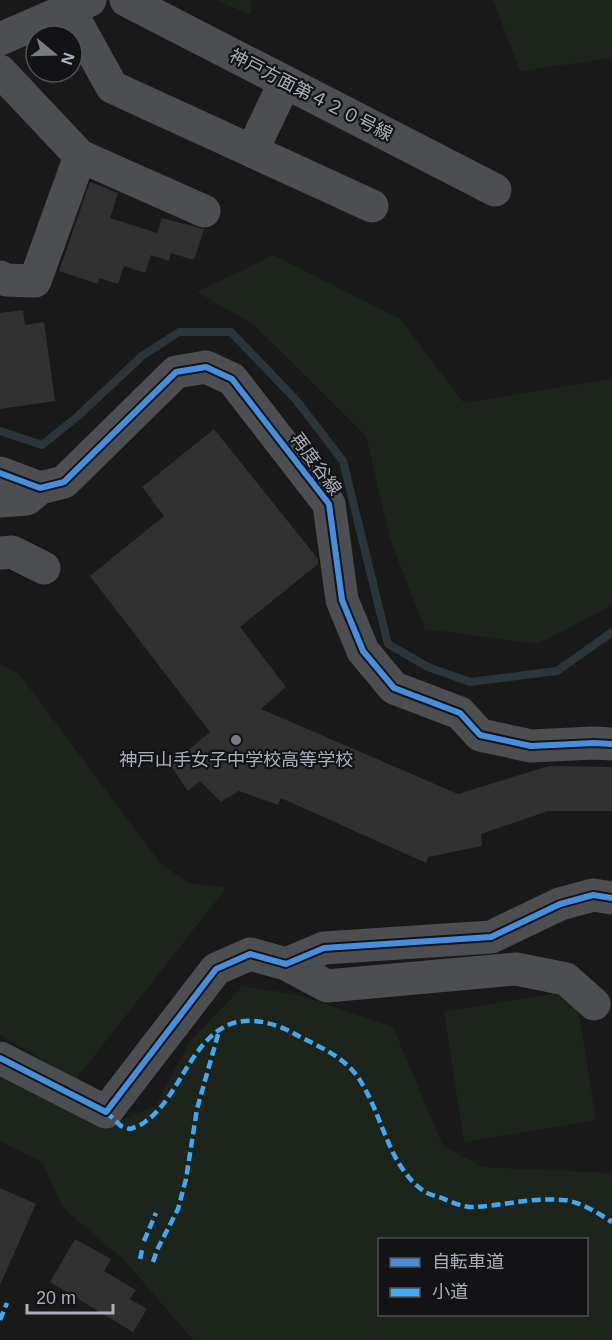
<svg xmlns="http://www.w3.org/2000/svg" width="612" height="1340" viewBox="0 0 612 1340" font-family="Arial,'Noto Sans JP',sans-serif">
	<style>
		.green { fill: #1c241c; fill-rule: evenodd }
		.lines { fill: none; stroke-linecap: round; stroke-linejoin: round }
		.stream { stroke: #2a363c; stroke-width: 8 }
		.building { fill: #313131 }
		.street { stroke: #4c4e52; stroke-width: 33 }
		.quiet { stroke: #3fa9f5; stroke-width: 4.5; stroke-dasharray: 9 4.5; stroke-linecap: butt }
		.cycleway-casing { stroke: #131315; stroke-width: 10 }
		.cycleway { stroke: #468fdf; stroke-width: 6 }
		.poi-dot { fill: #777b82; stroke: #131315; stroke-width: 2 }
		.labels { text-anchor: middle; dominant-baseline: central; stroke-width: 4.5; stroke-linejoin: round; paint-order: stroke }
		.street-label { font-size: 18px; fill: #a9b0bb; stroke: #131315 }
		.poi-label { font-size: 18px; fill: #a9b0bb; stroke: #131315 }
	</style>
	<rect width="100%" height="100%" fill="#191919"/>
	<!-- green -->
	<path class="green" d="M216 0H251V15Z
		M493 0H612V58L520 71Z
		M273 255 400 319 464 403 612 379V605L538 644 425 629 390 539 366 436 254 325 197 292Z
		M0 664 20 675 161 864 189 883 227 887 76 1079 0 1035Z
		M243 986 299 995 393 1027 443 1146 483 1167 609 1173 612 1176V1340H193L125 1261 63 1208 42 1162 0 1141V1075L104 1127 155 1106 190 1041ZM380 1240H586V1314H380Z
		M575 990 596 1120 464 1142 444 1012Z"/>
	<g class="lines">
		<!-- stream -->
		<path class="stream" d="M0 431 42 445 78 416 142 356 179 332H231L297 401 343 461 388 644 428 667 470 682 557 671 612 632"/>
	</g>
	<!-- building -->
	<path class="building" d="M90 182 118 193 110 218 157 233 162 218 204 229 194 260 171 253 169 261 151 255 145 273 124 266 118 284 99 278 98 284 59 271Z
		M23 310 25 325 44 322 55 401 0 409V313Z
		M214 429 318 559V564L240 627 286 687 261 709 458 794 549 766 612 767V811H548L481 834 482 846 428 857 426 863 281 798 278 805 239 791 221 802 200 781 188 791 170 765 210 732 90 576 164 516 142 487Z
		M0 1188 36 1204 0 1285Z
		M75 1239 111 1259 104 1271 136 1290 130 1299 147 1309 133 1332 50 1282Z"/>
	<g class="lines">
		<!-- street -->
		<path class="street" d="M126 0 495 190
			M69 9 112 87 372 206
			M0 39 90 0
			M0 71 80 156 35 281 6 280 0 277
			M252 151 285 82
			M80 156 204 211
			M0 473 40 488 64 482 176 372 206 367 232 379 329 504 342 600 363 651 394 688 460 713 480 735 531 746 594 743 612 744
			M0 501 27 499 40 488
			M0 553 12 552 44 568
			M286 964 327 986 516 969 566 979 594 1004
			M0 1058 106 1112 216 969 250 954 286 964 324 948 491 937 560 904 593 895 612 898"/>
		<!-- quiet -->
		<path class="quiet" d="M106 1112 121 1126 130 1129C135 1127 142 1125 146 1121 178 1099 190 1042 228 1025 249 1016 275 1023 293 1033 315 1045 342 1055 357 1076 383 1112 386 1165 425 1192 430 1195 436 1196 442 1198 451 1202 462 1207 472 1207 502 1206 532 1197 563 1200 579 1201 598 1213 612 1222
			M144 1241 156 1213
			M140 1259 142 1250
			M153 1262 157 1250 178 1209 186 1179 197 1109 219 1031
			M0 1320 7 1303"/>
		<defs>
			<path id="cycleway" d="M0 473 40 488 64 482 176 372 206 367 232 379 329 504 342 600 363 651 394 688 460 713 480 735 531 746 594 743 612 744
				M0 1058 106 1112 216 969 250 954 286 964 324 948 491 937 560 904 593 895 612 898"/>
		</defs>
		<!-- cycleway casing -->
		<use href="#cycleway" class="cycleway-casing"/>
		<!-- cycleway -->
		<use href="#cycleway" class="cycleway"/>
	</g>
	<!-- markers -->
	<circle class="poi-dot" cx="236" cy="740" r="6"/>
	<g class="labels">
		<!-- street labels -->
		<g class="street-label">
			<text transform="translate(311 95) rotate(27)">神戸方面第４２０号線</text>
			<text transform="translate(316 464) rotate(54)">再度谷線</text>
		</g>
		<!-- poi labels -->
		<g class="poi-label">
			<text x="236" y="760">神戸山手女子中学校高等学校</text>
		</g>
	</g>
	<!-- legend -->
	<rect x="378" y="1238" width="210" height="78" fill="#131315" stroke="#4f5257" stroke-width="1.5"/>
	<rect x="390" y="1258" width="30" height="9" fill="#468fdf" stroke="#4f5257" stroke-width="1.5"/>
	<text x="432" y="1268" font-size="18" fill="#a9b0bb">自転車道</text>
	<rect x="390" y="1288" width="30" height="9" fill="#3fa9f5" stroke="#4f5257" stroke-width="1.5"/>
	<text x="432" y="1298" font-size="18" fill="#a9b0bb">小道</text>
	<!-- north arrow -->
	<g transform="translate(54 54) rotate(109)"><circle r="28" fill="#131315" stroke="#4f5257" stroke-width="1.5"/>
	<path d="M0-4.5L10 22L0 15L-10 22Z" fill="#777b82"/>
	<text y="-9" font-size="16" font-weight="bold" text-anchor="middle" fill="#a9b0bb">N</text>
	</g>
	<!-- scale -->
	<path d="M27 1304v9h86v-9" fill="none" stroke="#a9b0bb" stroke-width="3"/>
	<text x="36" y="1304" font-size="18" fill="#a9b0bb" stroke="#131315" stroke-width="4.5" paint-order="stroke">20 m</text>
</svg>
